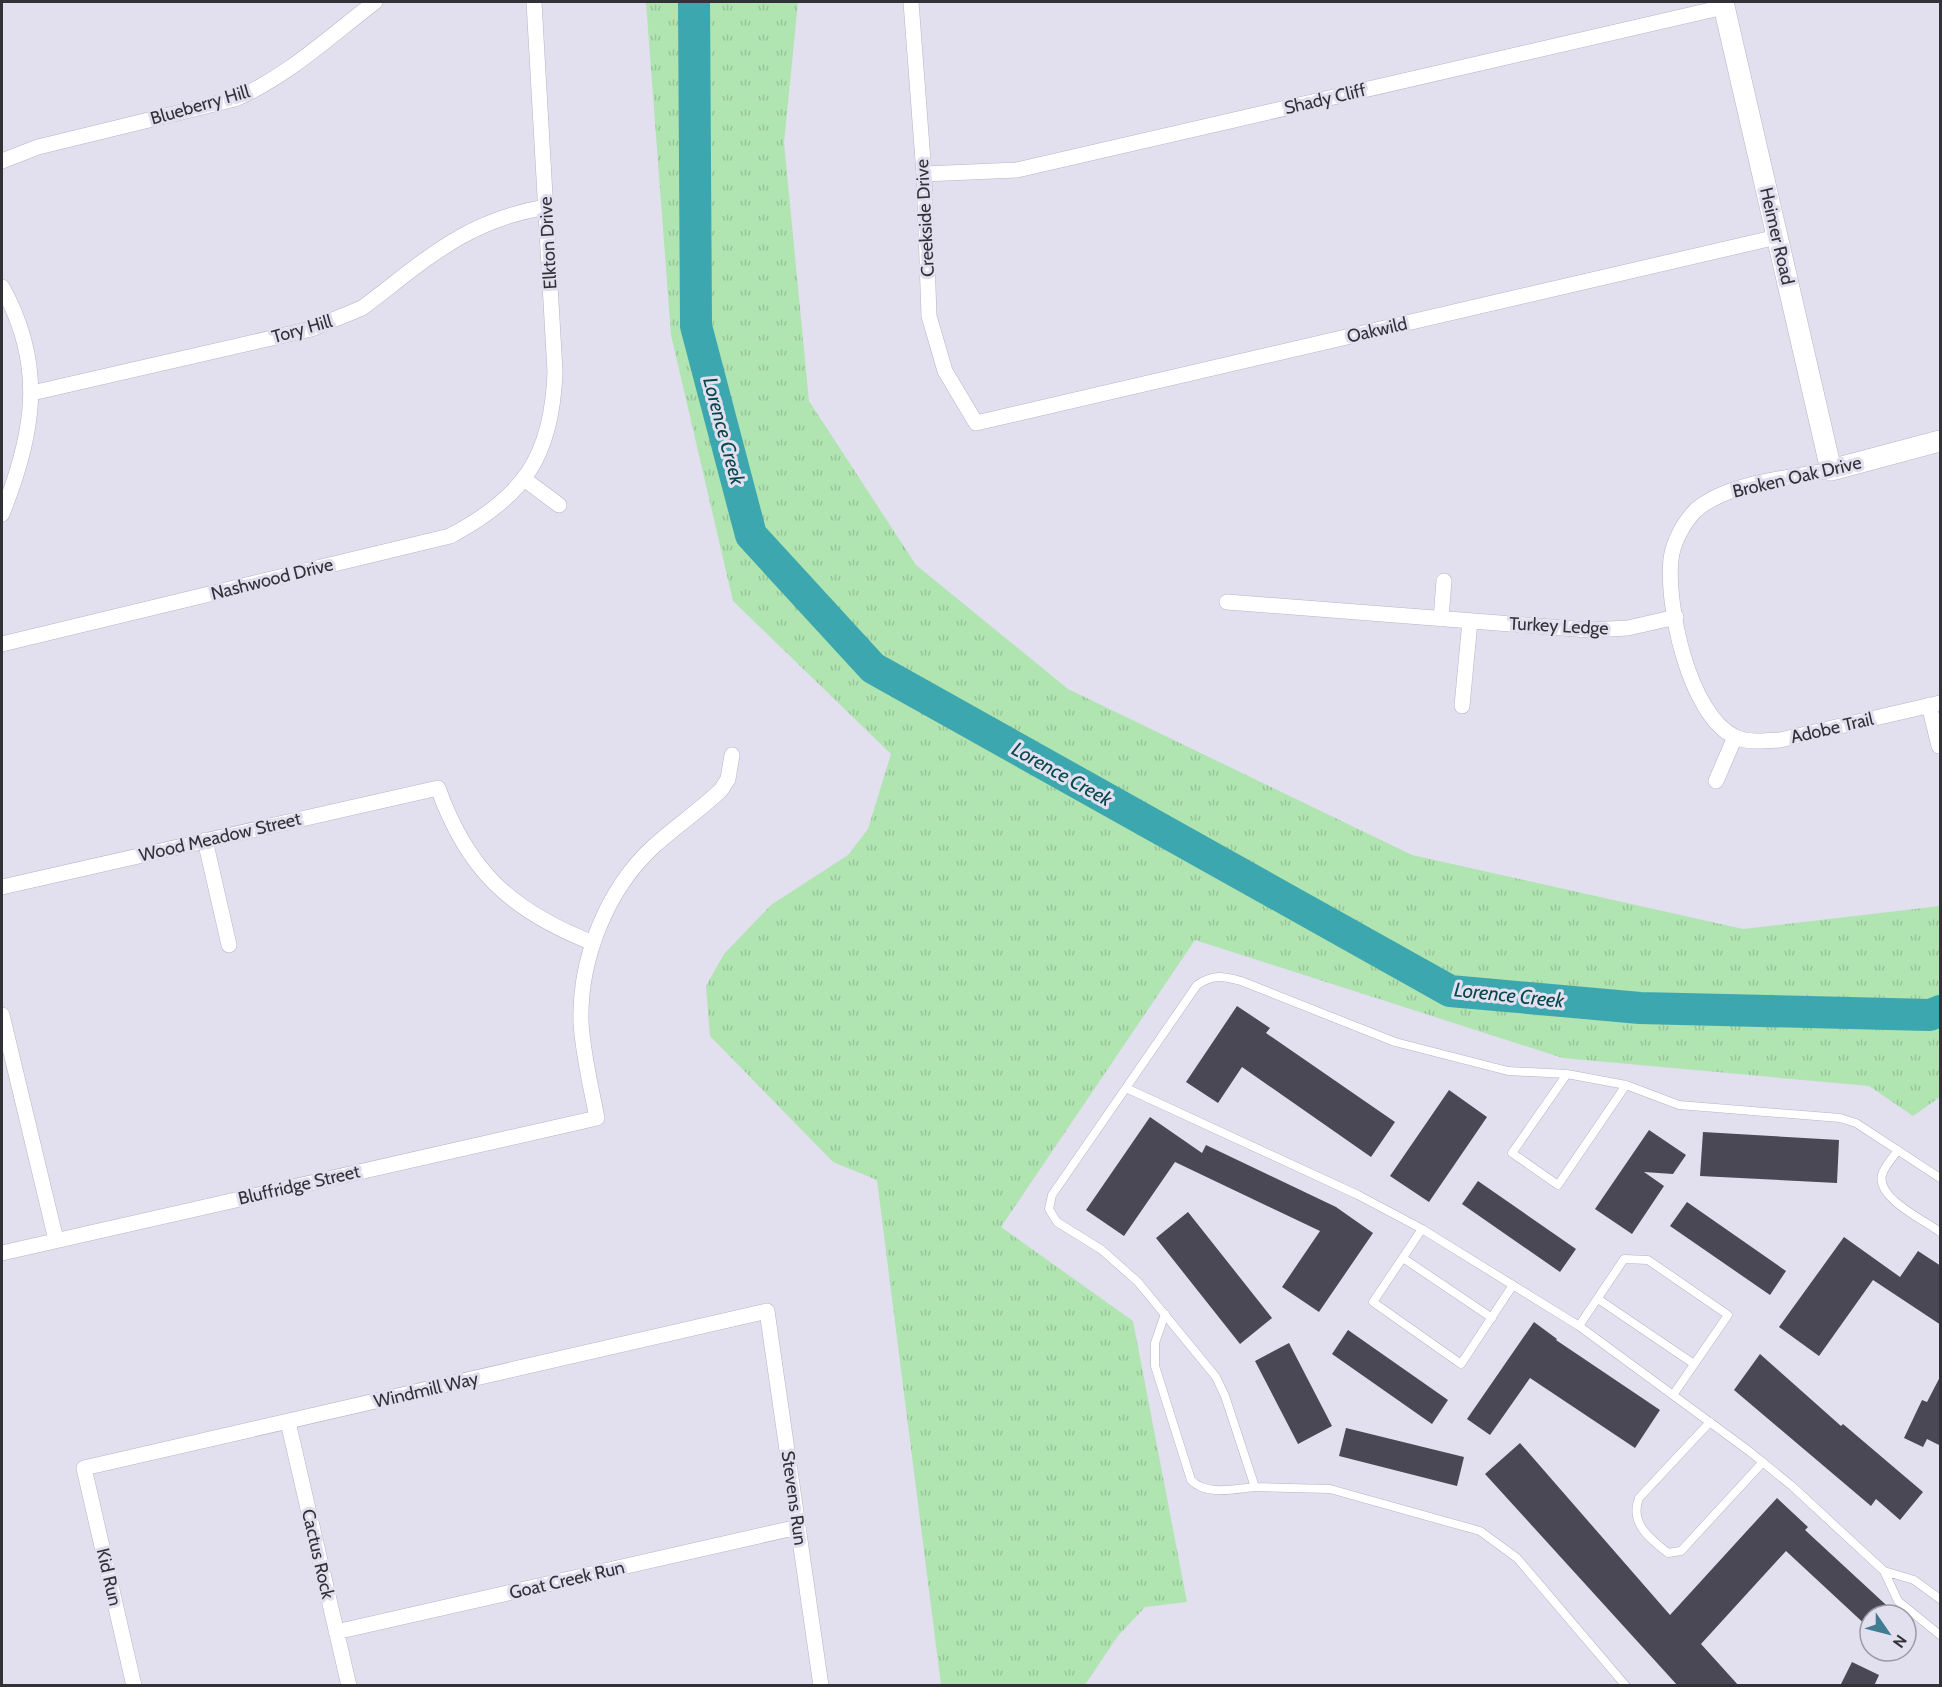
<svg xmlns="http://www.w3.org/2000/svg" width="1942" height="1687" viewBox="0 0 1942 1687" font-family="Cabin,sans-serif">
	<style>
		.grass { fill: url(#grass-tufts) }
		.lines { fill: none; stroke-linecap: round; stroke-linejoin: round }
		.river { stroke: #3ca7ae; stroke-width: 32 }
		.building { fill: #4a4855 }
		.lane-casing { stroke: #b7b4c4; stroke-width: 9 }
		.street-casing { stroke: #b7b4c4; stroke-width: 16 }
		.secondary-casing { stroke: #b7b4c4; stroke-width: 22 }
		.lane { stroke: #fff; stroke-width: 8 }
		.street { stroke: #fff; stroke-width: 15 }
		.secondary { stroke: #fff; stroke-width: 21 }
		.labels { text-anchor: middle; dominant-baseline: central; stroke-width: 6; stroke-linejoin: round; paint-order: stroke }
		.street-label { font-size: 18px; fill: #323137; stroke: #e2dfef }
		.water-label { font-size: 20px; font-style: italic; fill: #06484c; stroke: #e2dfef }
	</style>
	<defs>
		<pattern id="grass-tufts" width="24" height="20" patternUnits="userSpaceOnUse" patternTransform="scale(1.5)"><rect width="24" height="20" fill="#b0e4b1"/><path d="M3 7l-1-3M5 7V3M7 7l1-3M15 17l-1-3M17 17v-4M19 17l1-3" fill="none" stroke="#98c499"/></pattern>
	</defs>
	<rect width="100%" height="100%" fill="#e2dfef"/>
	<!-- grass -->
	<path class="grass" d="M646 2H798L784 143 809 401 916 565 1068 689 1412 855 1743 929 1940 906V1097L1913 1116 1869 1086 1563 1058 1195 940 1001 1227 1133 1321 1187 1602 1145 1607 1117 1637 1085 1685H941L877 1180 833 1162 710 1036 706 986 724 954 771 905 848 855 868 829 891 754 733 601 671 335Z"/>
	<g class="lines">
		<!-- river -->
		<path class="river" d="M694 2 696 326 751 535 873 668 1450 991 1640 1008 1930 1015 1940 1011"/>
	</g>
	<!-- building -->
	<path class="building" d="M1237 1006 1270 1028 1266 1033 1395 1122 1371 1157 1242 1067 1218 1103 1186 1082Z
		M1449 1090 1487 1117 1429 1202 1390 1176Z
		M1150 1117 1202 1153 1206 1145 1336 1207 1373 1233 1319 1312 1282 1287 1320 1231 1175 1162 1124 1236 1086 1210Z
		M1649 1130 1686 1155 1673 1174 1644 1172 1664 1186 1632 1234 1595 1209Z
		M1703 1132 1839 1140 1837 1183 1700 1176Z
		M1478 1181 1576 1249 1560 1272 1462 1204Z
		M1687 1202 1786 1271 1770 1295 1670 1226Z
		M1188 1212 1272 1318 1240 1344 1156 1238Z
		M1844 1237 1900 1277 1918 1251 1941 1266V1325L1873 1280 1819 1356 1779 1327Z
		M1534 1322 1557 1339 1556 1340 1660 1410 1635 1448 1530 1378 1490 1435 1467 1419Z
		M1348 1330 1448 1400 1432 1424 1332 1354Z
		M1289 1343 1332 1426 1298 1444 1255 1361Z
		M1760 1354 1841 1426 1843 1424 1923 1492 1900 1520 1876 1499 1871 1506 1734 1390Z
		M1941 1375V1446L1927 1439 1923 1447 1904 1438 1922 1400 1927 1402Z
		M1346 1428 1464 1457 1457 1486 1339 1456Z
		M1520 1443 1670 1615 1777 1498 1808 1527 1805 1530 1897 1615H1870V1629L1786 1551 1701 1644 1739 1686H1678L1485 1474Z
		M1852 1662 1879 1675 1874 1686H1840Z"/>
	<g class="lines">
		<defs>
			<path id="lane" d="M1567 1074 1512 1153 1558 1185 1626 1085
				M1126 1088 1358 1195 1422 1229 1579 1326 1749 1451 1792 1486 1884 1571 1898 1601 1940 1635
				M1898 1150C1893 1157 1884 1167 1882 1175 1876 1198 1924 1220 1940 1232
				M1422 1229 1373 1302 1461 1364 1513 1285
				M1403 1258 1492 1318
				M1598 1299 1694 1364
				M1165 1314 1155 1343V1366L1191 1480C1206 1496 1234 1489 1255 1487
				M1579 1326 1624 1259 1648 1260 1728 1315 1673 1395
				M1710 1422 1639 1498C1629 1523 1650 1539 1668 1553L1681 1551 1763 1462
				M1884 1571 1914 1580 1940 1599
				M1626 1686 1517 1558 1480 1531 1330 1489 1255 1487 1225 1396 1216 1377 1138 1282 1102 1250 1057 1222 1049 1209 1052 1195 1197 985C1213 974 1223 976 1241 981L1395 1042 1508 1071 1567 1074 1626 1085 1679 1105 1840 1118 1856 1123 1940 1178"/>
			<path id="street" d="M911 2 924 174 929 316 945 371 976 423 1777 237
				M2 161 38 147 235 99C287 77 330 36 375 2
				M924 174 1017 170 1724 7
				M2 287C46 366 34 434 2 514
				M32 393 311 329 362 308C426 260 464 221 546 207
				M1831 470C1790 478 1728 482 1696 510 1684 522 1673 542 1671 559 1666 606 1689 715 1735 737 1749 743 1765 741 1780 740L1940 703
				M524 479 559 505
				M1227 602 1589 630 1628 628 1676 617
				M1441 619 1444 581
				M2 644 450 536C524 497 552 456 555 372L534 2
				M1929 705 1939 746
				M1462 706 1470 621
				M1716 781 1735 737
				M205 840 229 945
				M2 887 438 788C468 872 512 911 593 943
				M2 1015 56 1240
				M2 1253 597 1118C591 1087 583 1055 581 1023 579 959 607 889 654 846 676 826 700 810 721 790L728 779 732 755
				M288 1422 349 1686
				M336 1632 798 1527
				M134 1686 84 1468 767 1311 821 1686"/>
			<path id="secondary" d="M1723 2 1831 470 1940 441"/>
		</defs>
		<!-- lane casing -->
		<use href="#lane" class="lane-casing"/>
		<!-- street casing -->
		<use href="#street" class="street-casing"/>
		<!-- secondary casing -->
		<use href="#secondary" class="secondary-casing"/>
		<!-- lane -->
		<use href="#lane" class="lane"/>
		<!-- street -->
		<use href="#street" class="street"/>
		<!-- secondary -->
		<use href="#secondary" class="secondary"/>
	</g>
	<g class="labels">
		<!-- street labels -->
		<g class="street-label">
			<text transform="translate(1325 99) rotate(-13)">Shady Cliff</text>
			<text transform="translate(200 105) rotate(-16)">Blueberry Hill</text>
			<text transform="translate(925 218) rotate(-93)">Creekside Drive</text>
			<text transform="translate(1777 236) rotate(77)">Heimer Road</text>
			<text transform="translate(548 243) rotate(-93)">Elkton Drive</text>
			<text transform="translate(302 329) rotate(-16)">Tory Hill</text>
			<text transform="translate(1377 330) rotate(-13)">Oakwild</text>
			<text transform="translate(1797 477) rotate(-13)">Broken Oak Drive</text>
			<text transform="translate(272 579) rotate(-14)">Nashwood Drive</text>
			<text transform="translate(1559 626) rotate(3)">Turkey Ledge</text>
			<text transform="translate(1832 728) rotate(-13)">Adobe Trail</text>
			<text transform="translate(220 837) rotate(-13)">Wood Meadow Street</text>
			<text transform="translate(299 1185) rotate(-13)">Bluffridge Street</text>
			<text transform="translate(426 1390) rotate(-13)">Windmill Way</text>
			<text transform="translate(794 1498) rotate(82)">Stevens Run</text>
			<text transform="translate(318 1554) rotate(77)">Cactus Rock</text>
			<text transform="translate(109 1577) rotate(77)">Kid Run</text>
			<text transform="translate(567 1580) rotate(-13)">Goat Creek Run</text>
		</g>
		<!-- water labels -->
		<g class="water-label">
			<text transform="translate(724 431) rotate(75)">Lorence Creek</text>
			<text transform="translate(1062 774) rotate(29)">Lorence Creek</text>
			<text transform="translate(1509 995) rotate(6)">Lorence Creek</text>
		</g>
	</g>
	<!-- border -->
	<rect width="1942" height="1687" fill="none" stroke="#323137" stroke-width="6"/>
	<!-- north arrow -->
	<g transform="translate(1888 1633) rotate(125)"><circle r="28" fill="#e2dfef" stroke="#9c99a5" stroke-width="1.5"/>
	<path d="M0-4.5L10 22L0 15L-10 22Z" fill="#407d93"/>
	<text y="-9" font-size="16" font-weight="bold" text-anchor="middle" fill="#323137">N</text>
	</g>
</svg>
